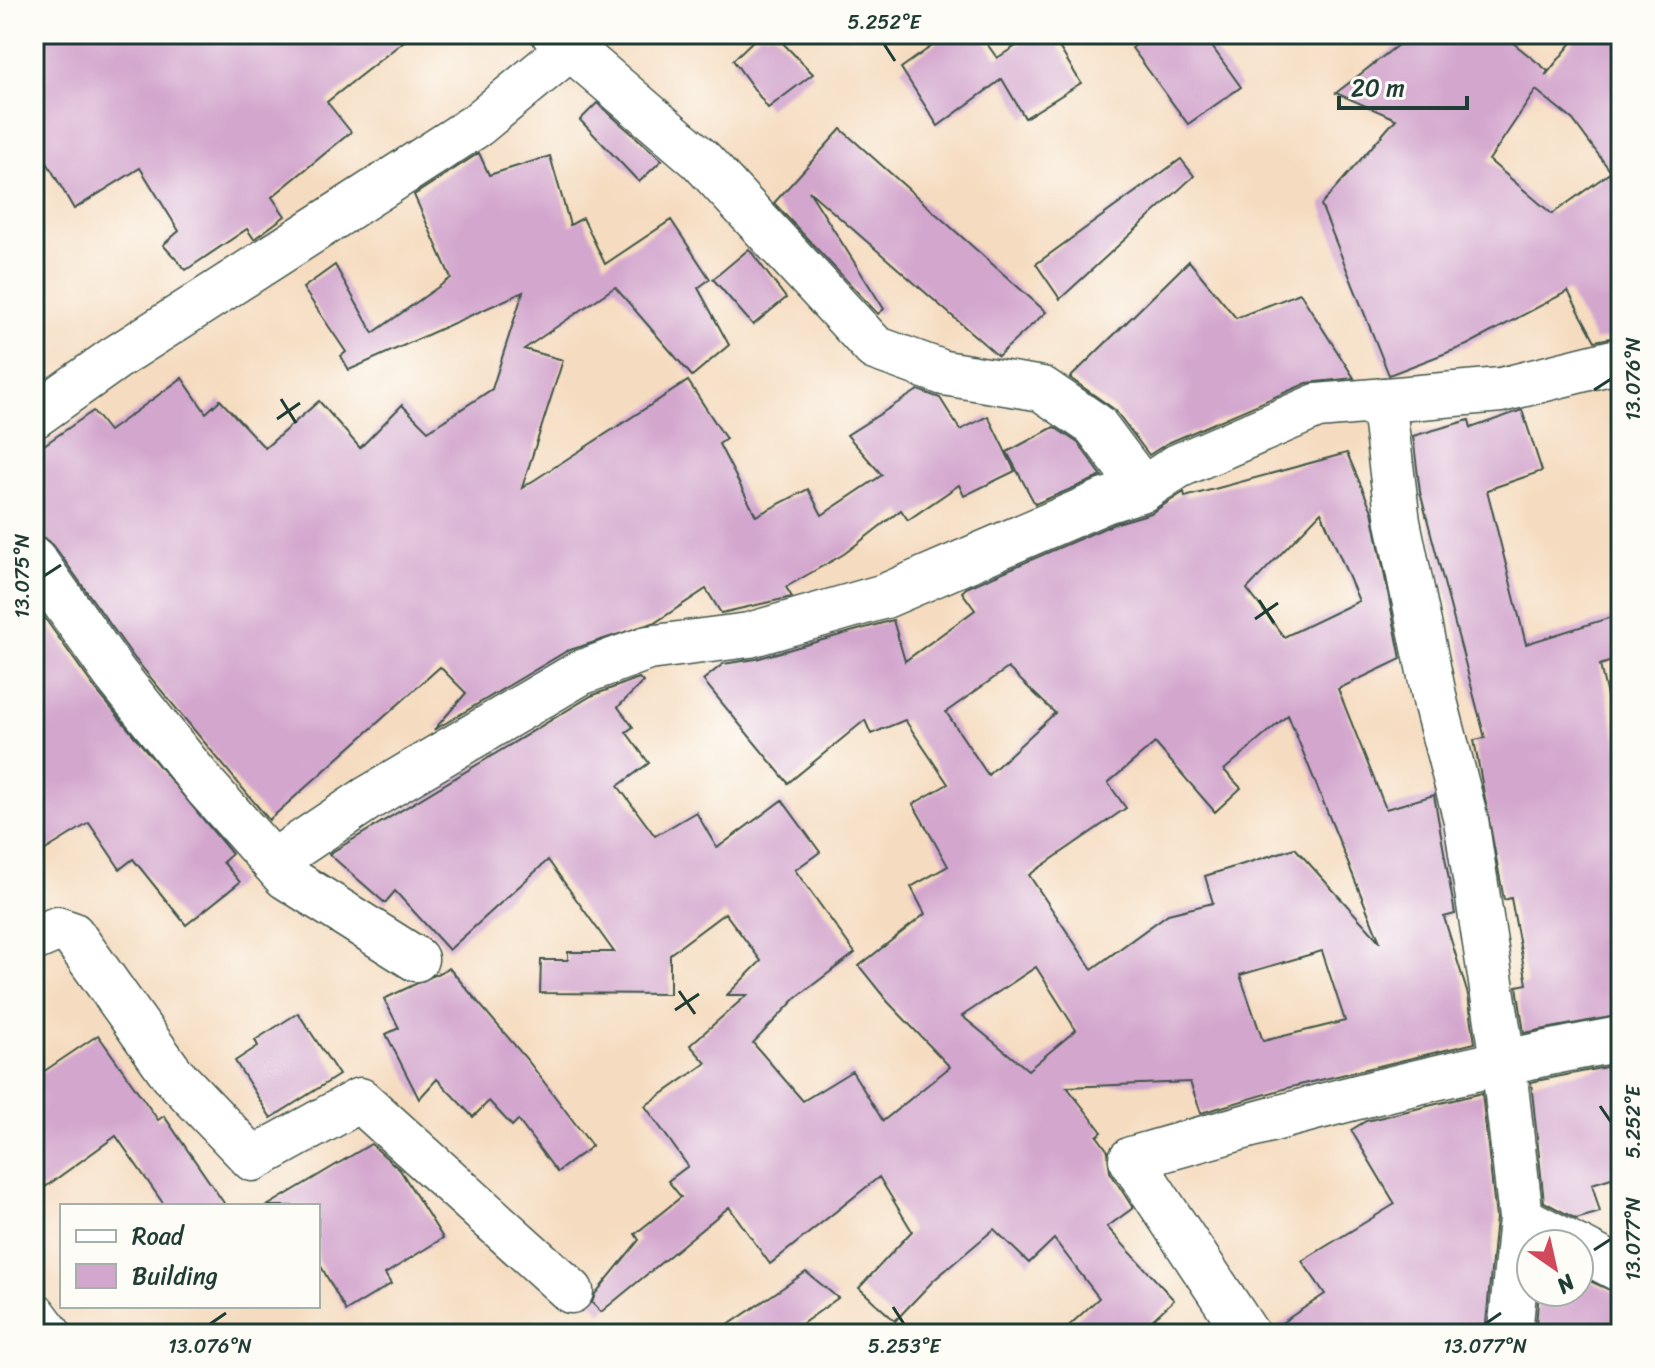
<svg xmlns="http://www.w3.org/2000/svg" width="1655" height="1368" font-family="Sriracha,sans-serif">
<rect width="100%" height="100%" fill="#fdfcf7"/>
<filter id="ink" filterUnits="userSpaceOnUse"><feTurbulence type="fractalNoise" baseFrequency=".0125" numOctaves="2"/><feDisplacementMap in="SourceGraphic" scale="16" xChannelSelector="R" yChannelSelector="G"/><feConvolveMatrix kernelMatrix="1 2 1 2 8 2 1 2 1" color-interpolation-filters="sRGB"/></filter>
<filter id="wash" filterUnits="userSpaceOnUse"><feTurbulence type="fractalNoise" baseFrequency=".006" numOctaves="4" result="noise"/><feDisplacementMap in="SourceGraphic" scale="32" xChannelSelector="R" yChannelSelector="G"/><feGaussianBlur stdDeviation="1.8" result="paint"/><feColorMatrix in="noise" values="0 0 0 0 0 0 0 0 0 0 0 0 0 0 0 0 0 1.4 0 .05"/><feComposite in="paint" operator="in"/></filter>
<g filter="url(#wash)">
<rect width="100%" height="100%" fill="#f5dbbf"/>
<g id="blocks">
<g fill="#d3a6ce" fill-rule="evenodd">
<path d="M34 34H413L327 102 351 132 272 197 285 216 254 239 247 229 186 270 163 245 179 231 140 168 74 209 34 140Z"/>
<path d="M760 34H774L813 74 768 108 733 60Z"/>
<path d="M949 34H980L997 58 1035 34H1051L1081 83 1025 118 1002 79 938 126 901 68Z"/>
<path d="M1151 34H1203L1241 87 1188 124 1132 48Z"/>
<path d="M1412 34H1502L1548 71 1545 76 1579 34H1621V336L1595 341 1568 291 1467 345 1389 375 1321 205 1396 119 1336 93ZM1536 90 1573 120 1611 172 1552 214 1489 160Z"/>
<path d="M597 103 662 160 639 182 580 120Z"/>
<path d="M841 129 1046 312 998 356 809 191 884 309 878 314 774 203Z"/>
<path d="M479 153 489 175 550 156 570 225 583 218 605 264 671 220 710 279 698 288 729 345 692 376 615 287 524 349 563 360 522 488 688 381 726 439 719 444 756 516 808 489 822 515 882 475 847 435 918 390 940 398 960 430 988 416 1015 471 964 496 959 485 908 520 901 510 844 554 786 587 792 597 721 613 706 589 656 622 567 651 434 730 466 693 440 667 269 820 135 659 54 546 45 538 34 535V452L93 411 109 431 182 378 206 413 220 400 265 448 319 401 360 448 402 405 428 431 492 389 523 292 349 370 341 356 346 352 303 288 335 265 373 333 451 278 414 195Z"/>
<path d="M1181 159 1194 176 1060 299 1036 264Z"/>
<path d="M749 249 786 298 753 325 713 279Z"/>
<path d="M1189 261 1236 318 1300 293 1354 378 1307 383 1168 443 1149 455 1115 410 1070 378Z"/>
<path d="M1522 410 1542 471 1487 490 1526 644 1621 614V658L1600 665 1621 758V1015L1524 1033 1517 986 1527 984 1511 898 1504 900 1474 740 1485 738 1420 492 1413 436 1469 420 1471 428Z"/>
<path d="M1054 427 1078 443 1102 476 1035 504 1007 452Z"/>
<path d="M1347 453 1372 511 1401 659 1338 689 1386 809 1434 795 1455 914 1444 917 1468 995 1475 1043 1287 1088 1201 1113 1190 1082 1067 1087 1102 1132 1097 1136 1108 1151 1110 1172 1133 1208 1107 1227 1174 1300 1137 1334H1060L1099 1298 1054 1239 1029 1263 994 1229 934 1280 895 1321 859 1288 912 1231 879 1177 770 1264 729 1207 601 1312 592 1303 595 1294 639 1240 635 1234 681 1197 668 1181 688 1166 645 1106 706 1063 690 1045 747 995H727L761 961 725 913 670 954V994L540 993 541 960H568V952H614L548 860 449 950 395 891 385 903 329 854 591 696 639 678 643 682 618 707 633 727 626 732 649 763 618 786 655 836 696 812 717 848 782 800 820 852 795 870 855 953 797 997 753 1043 803 1101 852 1071 883 1121 950 1067 888 1002 859 966 925 914 911 887 948 866 913 804 948 784 905 720 871 734 865 720 788 783 703 680 723 664 756 659 893 620 905 661 975 610 962 592 966 588 1114 524 1151 513 1184 492 1185 497ZM1321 512 1359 601 1284 637 1247 589ZM1008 668 1055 713 988 775 946 712ZM1288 715 1380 942 1295 848 1205 876 1213 903 1168 914 1092 969 1029 875 1126 808 1108 783 1155 743 1215 812 1241 788 1224 770ZM1322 951 1345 1021 1263 1041 1240 975ZM1036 967 1076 1030 1028 1070 962 1016Z"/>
<path d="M34 603 96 690 232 854 223 862 240 882 186 925 133 859 120 869 89 823 34 857Z"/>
<path d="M449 968 529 1062 592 1146 557 1172 518 1120 512 1126 489 1101 473 1117 437 1079 419 1099 386 1034 399 1028 384 999Z"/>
<path d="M298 1013 339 1075 271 1118 235 1061 258 1046 255 1040Z"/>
<path d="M98 1035 158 1120 164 1116 226 1206H165L116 1136 34 1195V1078Z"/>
<path d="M1621 1064V1175L1592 1184 1600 1212 1576 1219 1544 1202 1531 1082Z"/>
<path d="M1482 1093 1496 1218 1485 1334H1272L1271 1330 1325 1294 1302 1261 1395 1204 1351 1130 1366 1121Z"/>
<path d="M371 1144 400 1170 443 1238 385 1274 391 1284 346 1311 318 1261V1206H267Z"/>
<path d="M806 1272 838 1298 788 1334H715Z"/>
<path d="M1579 1276 1621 1295V1334H1535L1539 1292H1579Z"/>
</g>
</g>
</g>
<g filter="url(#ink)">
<use href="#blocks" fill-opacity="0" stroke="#3f5549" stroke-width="2"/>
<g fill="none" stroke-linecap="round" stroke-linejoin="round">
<g stroke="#3f5549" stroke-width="47">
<g id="minor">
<path d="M554 34 701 160 875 348 944 373 1042 389 1095 425 1143 489"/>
<path d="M1383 400 1398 522 1436 705 1466 820 1503 1060 1521 1218 1510 1334"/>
<path d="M34 416 114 359 477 125 569 49 575 34"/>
<path d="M34 560 115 674 206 787 273 862 367 799 580 673 648 648 749 635 885 596 1105 501 1143 489 1178 466 1317 406 1501 390 1621 360"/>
<path d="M273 862 286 877 416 959"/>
<path d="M34 939 57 929 72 934 172 1074 253 1159 360 1100 571 1291"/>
<path d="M1521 1218 1571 1244"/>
<path d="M1579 1248 1621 1270"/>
<path d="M34 1314 49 1334"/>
<path d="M1247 1334 1131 1159C1293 1112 1455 1069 1621 1039"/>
</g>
</g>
<use href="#minor" stroke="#fff" stroke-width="44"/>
</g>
</g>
<path fill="none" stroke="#1f3d34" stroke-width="3" d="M884 44 895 61M1594 390 1611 379M281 399 296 423M277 419 300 403M44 576 61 565M1259 600 1274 623M1255 619 1278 603M679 991 695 1014M675 1010 699 994M1600 1106 1611 1122M1594 1250 1611 1239M893 1307 904 1324M210 1324 226 1313M1485 1324 1501 1313"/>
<rect width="1655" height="1368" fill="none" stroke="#fdfcf7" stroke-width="88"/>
<rect x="60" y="1204" width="260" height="104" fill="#fdfcf7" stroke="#a4b0a9" stroke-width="2"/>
<rect x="76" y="1230" width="40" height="12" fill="#ffffff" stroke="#a4b0a9" stroke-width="2"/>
<text x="132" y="1244" font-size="24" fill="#1f3d34">Road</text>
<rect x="76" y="1264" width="40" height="24" fill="#d3a6ce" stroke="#a4b0a9" stroke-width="2"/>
<text x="132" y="1284" font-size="24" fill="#1f3d34">Building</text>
<g transform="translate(1555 1268) rotate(146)"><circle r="38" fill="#fdfcf7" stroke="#a4b0a9" stroke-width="2"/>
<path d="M0-6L14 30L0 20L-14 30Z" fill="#d1495b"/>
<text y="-12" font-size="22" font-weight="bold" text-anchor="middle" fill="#1f3d34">N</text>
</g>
<path d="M1339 96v12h128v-12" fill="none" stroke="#1f3d34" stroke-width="4"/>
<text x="1351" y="96" font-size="24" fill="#1f3d34" stroke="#fdfcf7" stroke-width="6" paint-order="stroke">20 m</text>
<rect x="44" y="44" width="1567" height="1280" fill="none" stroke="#1f3d34" stroke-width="3"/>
<g font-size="20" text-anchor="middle" fill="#1f3d34">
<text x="884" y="29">5.252°E</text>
<text transform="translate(1633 379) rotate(-90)" y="7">13.076°N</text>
<text transform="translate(22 576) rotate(-90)" y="7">13.075°N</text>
<text transform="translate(1633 1122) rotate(-90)" y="7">5.252°E</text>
<text transform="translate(1633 1239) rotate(-90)" y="7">13.077°N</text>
<text x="210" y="1353">13.076°N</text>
<text x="904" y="1353">5.253°E</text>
<text x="1485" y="1353">13.077°N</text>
</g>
</svg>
